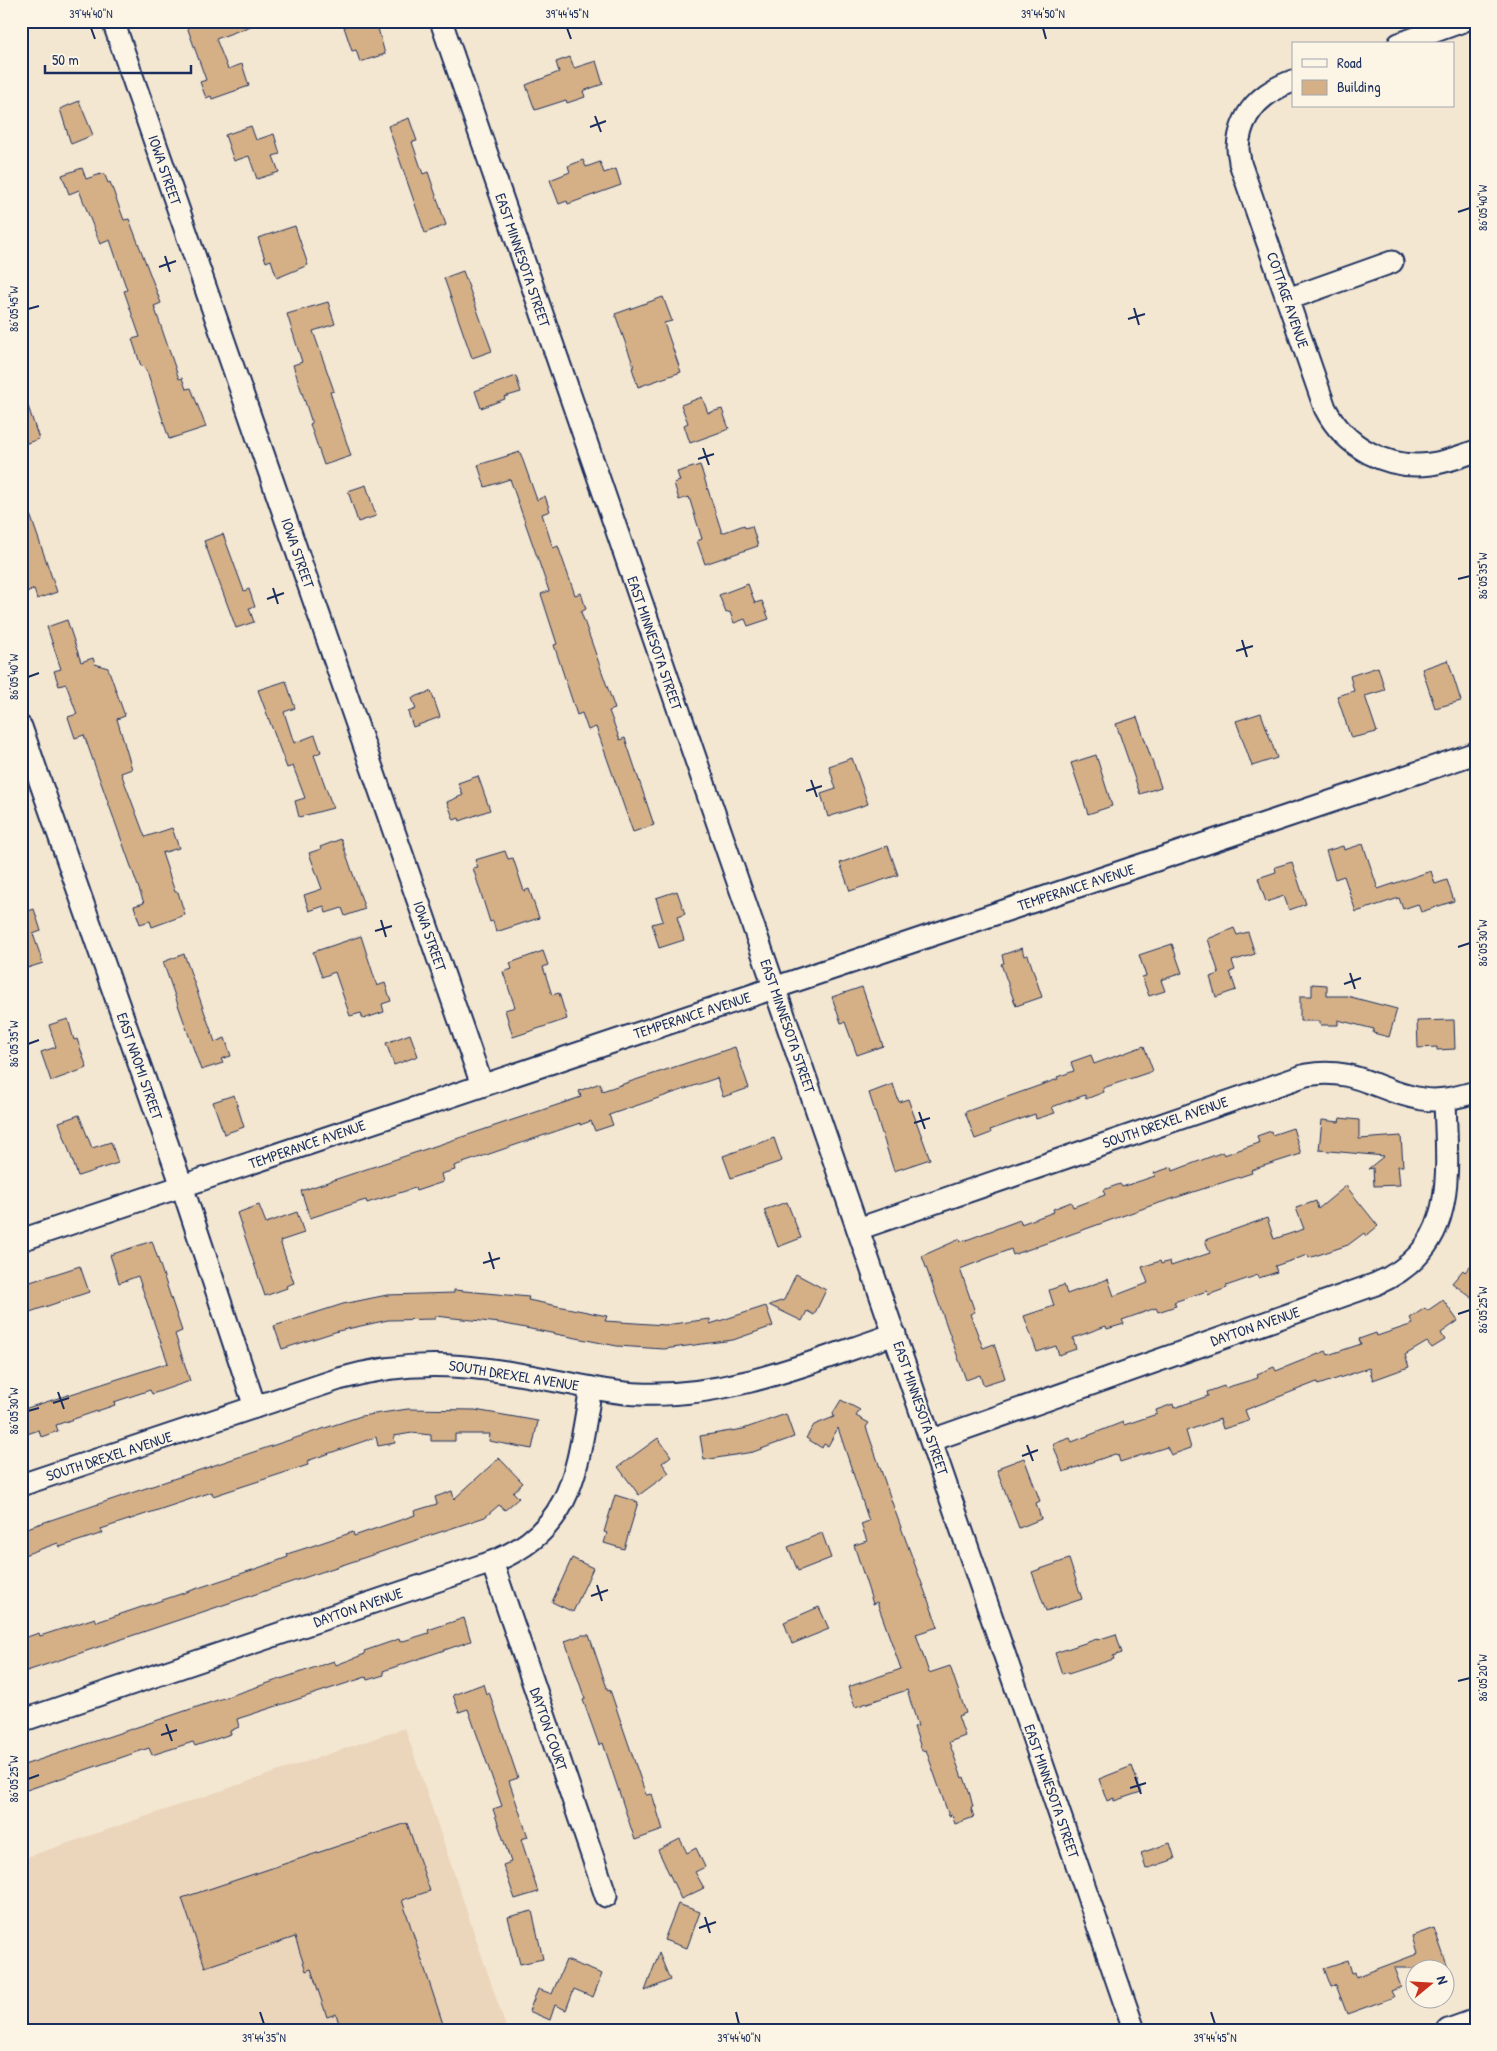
<svg xmlns="http://www.w3.org/2000/svg" width="1497" height="2051" font-family="'Patrick Hand',sans-serif">
<rect width="100%" height="100%" fill="#f4e7d2"/>
<filter id="ink" filterUnits="userSpaceOnUse"><feTurbulence type="fractalNoise" baseFrequency=".02" numOctaves="2"/><feDisplacementMap in="SourceGraphic" scale="10" xChannelSelector="R" yChannelSelector="G"/><feConvolveMatrix kernelMatrix="1 2 1 2 8 2 1 2 1" color-interpolation-filters="sRGB"/></filter>
<g filter="url(#ink)">
<path fill="#ebd6bc" d="M405 1728 507 2030H21V1859Z"/>
<g fill="#d5b087" stroke="#1b2f5e">
<path d="M185 21H259V23L216 39 228 69 242 64 249 86 212 99 211 96 206 98 200 82 206 80Z"/>
<path d="M360 21H376L385 54 360 62 356 50 352 51 344 27Z"/>
<path d="M570 57 574 68 596 61 603 84 583 91 585 97 567 103 566 100 535 110 526 85 559 72 556 62Z"/>
<path d="M79 101 93 135 71 144 60 109Z"/>
<path d="M409 118 417 141 412 142 423 174 428 172 446 225 425 233 388 126Z"/>
<path d="M251 126 256 140 274 134 280 154 273 156 279 172 257 179 249 156 234 161 225 135Z"/>
<path d="M583 160 586 167 600 162 604 173 616 169 621 185 568 204 567 201 559 204 550 180 570 172 568 166Z"/>
<path d="M82 168 86 179 104 173 108 183 110 182 124 220 129 219 161 303 154 306 179 379 182 378 186 389 191 388 206 427 169 439 148 374 143 366H141L132 339 140 337 124 291 127 290 110 240 100 244 79 190 69 194 62 175Z"/>
<path d="M295 226 308 265 277 278 271 260 266 262 258 238Z"/>
<path d="M463 271 492 351 472 358 444 278Z"/>
<path d="M663 297 672 321 664 323 681 372 638 387 632 368 634 367 615 314Z"/>
<path d="M328 302 335 324 313 331 334 391 330 392 351 456 324 465 310 424 312 423 293 365 302 362 287 314Z"/>
<path d="M516 376 521 392 504 397 505 399 481 408 475 391Z"/>
<path d="M24 394 39 439 21 445V395Z"/>
<path d="M702 397 708 413 722 409 729 429 690 443 684 425 688 423 681 405Z"/>
<path d="M520 452 537 500 545 496 550 511 542 514 553 548 558 546 575 595 581 593 586 609 581 612 615 709 609 711 620 740 625 738 654 825 633 832 596 727 588 730 582 713 577 715 554 645 557 644 541 594 549 591 510 479 485 487 478 465Z"/>
<path d="M700 465 722 533 744 525 745 528 752 526 758 546 705 564 697 541 702 539 689 497 679 500 674 483 680 481 677 472Z"/>
<path d="M366 485 376 516 358 522 348 491Z"/>
<path d="M21 494H23L57 592 37 599 34 589 27 592 21 575Z"/>
<path d="M223 534 244 591 249 589 255 607 249 608 254 622 236 628 204 541Z"/>
<path d="M748 584 755 603 762 601 769 619 748 626 745 619 734 623 730 612 726 613 719 595Z"/>
<path d="M67 620 81 662 93 658 95 664 108 668 125 716 117 719 132 769 121 773 145 837 172 828 179 848 162 853 175 892H178L185 915 152 927 150 921 140 924 134 906 144 903 84 735 75 738 68 717 77 714 66 684 59 686 54 671 61 669 47 627Z"/>
<path d="M1448 660 1461 701 1435 708 1422 669Z"/>
<path d="M1378 667 1385 690 1365 696 1377 732 1351 738 1337 696 1354 691 1350 676Z"/>
<path d="M286 681 295 708 284 712 294 743 315 735 321 752 314 755 333 808 299 817 295 801 305 798 293 766 287 768 258 690Z"/>
<path d="M431 691 440 717 413 727 408 712 416 709 412 698Z"/>
<path d="M1261 713 1277 758 1252 766 1236 721Z"/>
<path d="M1137 717 1161 787 1140 794 1116 724Z"/>
<path d="M1096 755 1112 806 1088 814 1071 763Z"/>
<path d="M852 758 868 804 828 817 821 794 836 789 829 766Z"/>
<path d="M478 776 490 810 460 821 459 818 454 820 447 802 463 795 458 783Z"/>
<path d="M341 839 365 909 345 916 342 908 326 913 324 906 309 911 304 895 322 889 309 853 321 849 320 847Z"/>
<path d="M1363 844 1378 889 1431 871 1435 884 1447 880 1454 901 1421 912 1418 904 1403 909 1399 898 1356 912 1344 876 1335 879 1326 851 1343 846 1344 850Z"/>
<path d="M888 846 898 875 850 891 840 863Z"/>
<path d="M505 851 508 859 513 858 524 891 529 889 539 918 496 932 493 921 490 922 473 868 478 867 475 860Z"/>
<path d="M1292 862 1306 904 1289 910 1284 896 1266 902 1258 878 1276 872 1275 867Z"/>
<path d="M677 891 685 914 677 917 684 940 659 948 652 924 663 921 656 898Z"/>
<path d="M24 907 26 912 34 909 41 931 33 934 43 963 21 970V908Z"/>
<path d="M1234 928 1237 935 1248 932 1255 954 1232 961 1235 970 1230 972 1236 990 1216 997 1210 977 1219 974 1208 939Z"/>
<path d="M361 936 377 986 385 983 391 1001 382 1004 384 1012 363 1019 361 1013 350 1016 335 972 322 977 313 952Z"/>
<path d="M1172 944 1182 973 1161 980 1165 991 1149 996 1142 977 1146 976 1139 955Z"/>
<path d="M1022 948 1024 956 1028 955 1042 997 1016 1006 1001 964 1004 963 1002 955Z"/>
<path d="M543 951 548 965 543 967 552 995 559 993 567 1019 513 1037 505 1010 515 1007 503 972 512 969 510 963Z"/>
<path d="M184 954 215 1042 225 1038 231 1056 221 1059 223 1063 201 1070 163 962Z"/>
<path d="M1312 984 1327 985V996H1347L1397 1009 1389 1037 1373 1033 1374 1029 1338 1020V1025H1320V1021H1300V996H1312Z"/>
<path d="M862 987 883 1046 857 1055 845 1022 841 1023 832 997Z"/>
<path d="M68 1019 74 1040 77 1039 87 1068 51 1081 41 1052 56 1047 49 1025Z"/>
<path d="M1451 1020H1454L1455 1049 1437 1050V1047L1418 1048 1417 1021Z"/>
<path d="M410 1034 418 1056 394 1065 386 1043Z"/>
<path d="M1144 1046 1153 1071 1103 1088 1104 1092 1086 1099 1085 1095 1052 1107 1055 1113 1036 1119 1035 1114 990 1130 991 1133 975 1139 965 1112 1058 1079 1057 1077 1074 1071 1071 1062 1091 1055 1094 1064Z"/>
<path d="M735 1047 749 1088 723 1097 717 1078 609 1115 613 1125 595 1131 591 1121 580 1125V1123L454 1166 455 1170 441 1174 443 1182 416 1191 415 1188 367 1203 366 1200 359 1202 310 1218 301 1191 581 1097 579 1091 600 1083 602 1091Z"/>
<path d="M893 1084 899 1102 908 1099 930 1159 894 1171 869 1093Z"/>
<path d="M234 1095 244 1127 224 1134 213 1102Z"/>
<path d="M79 1115 92 1148 111 1142 118 1163 78 1176 59 1122Z"/>
<path d="M1340 1118 1359 1120V1139L1401 1136 1403 1166H1398L1400 1185 1374 1186 1373 1168 1368 1169 1384 1156 1319 1150 1322 1120 1339 1122Z"/>
<path d="M1293 1128 1301 1154 1251 1170 1252 1173 1150 1206 1013 1255 1011 1249 960 1269 975 1312 970 1314 983 1348 994 1344 1005 1378 983 1385 980 1375 966 1380 922 1256 960 1239 961 1242 1020 1220 1021 1224 1054 1212 1053 1209 1071 1202 1073 1207 1105 1195 1103 1190 1120 1184 1122 1187 1155 1176 1154 1173 1172 1167 1173 1171 1223 1152 1224 1155 1259 1143 1257 1136 1271 1131 1272 1135Z"/>
<path d="M774 1138 782 1161 731 1178 723 1156Z"/>
<path d="M1346 1186 1378 1226 1366 1236 1364 1233 1348 1245 1309 1258 1308 1255 1275 1266 1277 1272 1259 1278 1258 1275 1226 1286 1227 1288 1208 1295 1207 1291 1174 1302 1176 1306 1158 1312 1156 1308 1122 1320 1124 1324 1107 1329 1106 1326 1073 1338 1076 1349 1059 1355 1056 1346 1037 1352 1024 1316 1054 1306 1049 1290 1064 1285 1067 1294 1108 1279 1114 1296 1148 1283 1142 1267 1160 1261 1161 1264 1170 1261 1171 1266 1210 1253 1205 1240 1267 1218 1274 1239 1304 1229 1296 1208 1316 1201 1318 1209Z"/>
<path d="M787 1202 801 1238 778 1247 764 1210Z"/>
<path d="M259 1205 266 1223 297 1212 304 1233 280 1241 294 1283 286 1286 287 1288 265 1296 237 1213Z"/>
<path d="M152 1241 182 1331 175 1334 190 1381 152 1394 150 1390 114 1402 115 1405 56 1425 58 1431 41 1437 39 1430 21 1436V1410L168 1363 138 1276 119 1283 110 1255Z"/>
<path d="M1476 1259V1301L1452 1283 1463 1270 1465 1272Z"/>
<path d="M80 1266 89 1292 21 1315V1285Z"/>
<path d="M796 1274 826 1290 814 1315 807 1311 802 1321 769 1305 784 1300Z"/>
<path d="M454 1290 529 1297 528 1300 607 1316 605 1321 665 1325 710 1319V1324L766 1306 773 1326 733 1340 664 1349 617 1346 500 1323 435 1316V1319L388 1320 338 1331 282 1349 274 1326 343 1304 387 1295 454 1293Z"/>
<path d="M1443 1300 1458 1321 1441 1333 1445 1340 1432 1348 1427 1342 1405 1355 1409 1367 1373 1380 1369 1368 1318 1385 1317 1382 1245 1410 1249 1421 1223 1429 1220 1419 1186 1431 1191 1448 1171 1455 1167 1447 1120 1462 1118 1455 1115 1454 1063 1472 1053 1444 1070 1438 1072 1442 1123 1422 1124 1425 1157 1414 1156 1410 1173 1404 1174 1408 1208 1396 1207 1392 1224 1386 1225 1388 1258 1378 1257 1374 1274 1367 1276 1371 1326 1351 1328 1355 1361 1344 1359 1339 1376 1333 1377 1336 1413 1324 1410 1318 1425 1308 1427 1311Z"/>
<path d="M841 1400 860 1410 856 1416 869 1423 866 1427 895 1511 938 1627 916 1634 929 1673 950 1666 966 1713 958 1716 965 1736 949 1742 962 1778 964 1777 970 1795 973 1807 971 1808 974 1817 955 1824 952 1815 949 1816 926 1750 922 1751 914 1727 918 1726 907 1690 855 1707 848 1687 901 1669 877 1602 873 1604 854 1545 867 1541 861 1524 869 1521 838 1428 828 1446 824 1444 822 1448 806 1438 814 1425 834 1417 833 1413Z"/>
<path d="M408 1409 475 1410 538 1421 532 1449 489 1441 490 1434H455V1441H431V1435L412 1433 394 1436 395 1443 378 1446 376 1437 307 1461 308 1465 213 1496 212 1492 101 1529 103 1533 60 1547 58 1543 21 1556V1530L361 1416Z"/>
<path d="M786 1414 794 1437 753 1452 704 1460 700 1436 743 1429Z"/>
<path d="M658 1438 671 1456 662 1463 669 1473 639 1495 618 1467Z"/>
<path d="M499 1458 523 1483 513 1492 519 1498 505 1510 499 1505 485 1517 21 1673V1639L39 1633 40 1636 95 1618 97 1622 261 1567 288 1557 287 1554 309 1547 353 1532 354 1536 415 1515 414 1511 437 1504 435 1497 452 1491 454 1499Z"/>
<path d="M1024 1458 1040 1501 1036 1503 1041 1519 1019 1528 997 1470 1001 1469 1000 1467Z"/>
<path d="M615 1495 638 1502 624 1549 604 1543 607 1533 604 1532Z"/>
<path d="M822 1533 831 1558 798 1571 788 1547Z"/>
<path d="M572 1558 593 1568 573 1612 552 1602Z"/>
<path d="M1069 1559 1082 1599 1046 1611 1032 1572Z"/>
<path d="M819 1607 829 1629 792 1644 784 1622Z"/>
<path d="M464 1618 471 1641 383 1671 384 1675 367 1680 366 1677 237 1719 239 1727 230 1731 231 1734 195 1746 193 1742 152 1755 149 1748 21 1792V1766L334 1661 336 1665 365 1654 364 1651 399 1639 400 1642 429 1633 428 1630Z"/>
<path d="M1116 1634 1122 1653 1113 1656 1114 1659 1068 1674V1672L1062 1674 1055 1653 1097 1639V1640Z"/>
<path d="M582 1635H589L608 1691 610 1690 646 1795 652 1794 663 1830 635 1840 603 1743 599 1745 583 1700 585 1699 565 1641Z"/>
<path d="M483 1684 486 1694 489 1692 518 1778 509 1781 528 1837 521 1839 538 1892 515 1899 503 1865 511 1862 493 1809 502 1806 468 1709 459 1712 453 1695Z"/>
<path d="M1132 1766 1141 1792 1114 1801V1798L1107 1801 1099 1779Z"/>
<path d="M407 1823 430 1891 402 1900 445 2030H341L336 2014 327 2017 311 1969 306 1971 295 1937 205 1967 182 1898Z"/>
<path d="M680 1839 687 1853 696 1848 705 1867 695 1872 704 1888 681 1899 658 1850Z"/>
<path d="M1170 1843 1175 1859 1146 1869 1141 1853Z"/>
<path d="M678 1904 700 1912 687 1948 664 1940Z"/>
<path d="M532 1911 543 1959 520 1964 508 1917Z"/>
<path d="M1434 1928 1448 1968H1394L1401 1987 1391 1991 1394 1997 1347 2014 1336 1985 1331 1987 1324 1968 1348 1960 1352 1973 1355 1972 1356 1977 1417 1954 1412 1936Z"/>
<path d="M659 1953 670 1980 645 1991Z"/>
<path d="M566 1960 602 1974 593 1997 574 1989 566 2010 555 2005 550 2020 529 2011 538 1989 552 1994Z"/>
</g>
<g fill="none" stroke-linecap="round" stroke-linejoin="round">
<g stroke="#1b2f5e" stroke-width="25">
<g id="minor">
<path d="M113 21 482 1085"/>
<path d="M441 21 1134 2030"/>
<path d="M1399 44 1463 21"/>
<path d="M1293 81C1262 92 1240 113 1238 148 1238 153 1240 158 1240 163L1325 408C1345 447 1387 470 1431 464 1446 462 1461 456 1476 451"/>
<path d="M1288 299 1392 262"/>
<path d="M21 727 182 1186 255 1407"/>
<path d="M858 1229 1306 1075C1356 1066 1377 1092 1422 1099 1441 1102 1458 1097 1476 1092"/>
<path d="M21 1240 1476 753"/>
<path d="M932 1440 1376 1284C1459 1248 1447 1176 1445 1100"/>
<path d="M21 1485 339 1379C418 1356 478 1366 556 1381 584 1386 611 1393 639 1394 729 1398 811 1362 895 1334"/>
<path d="M492 1562 606 1896"/>
<path d="M21 1721 492 1562C576 1530 577 1464 591 1388"/>
<path d="M1448 2030 1476 2020"/>
</g>
</g>
<use href="#minor" stroke="#fcf5e5" stroke-width="21"/>
</g>
</g>
<path fill="none" stroke="#1b2f5e" stroke-width="2" d="M91 28 95 39M567 28 571 39M1043 28 1046 39M595 116 601 132M590 127 606 121M1458 212 1470 208M165 256 170 272M159 267 176 261M1134 308 1139 325M28 309 39 306M1128 319 1145 314M703 448 709 465M698 459 714 454M1458 579 1470 576M273 588 278 604M267 599 284 593M1242 640 1247 657M1236 651 1253 646M28 677 39 673M811 780 817 797M806 791 822 786M381 920 386 937M375 931 392 926M1458 947 1470 943M1350 973 1355 989M1344 984 1361 978M28 1044 39 1040M919 1112 925 1129M914 1123 930 1118M489 1252 494 1269M483 1263 500 1258M1458 1314 1470 1310M58 1392 64 1409M53 1403 69 1398M28 1411 39 1408M1027 1445 1033 1461M1022 1456 1038 1450M597 1585 602 1601M591 1596 608 1590M1458 1681 1470 1678M166 1724 172 1741M161 1735 177 1730M1135 1777 1141 1794M28 1779 39 1775M1130 1788 1146 1783M705 1917 710 1933M699 1928 716 1922M260 2012 264 2024M736 2012 739 2024M1211 2012 1215 2024"/>
<g text-anchor="middle" dominant-baseline="central" stroke-width="4" stroke-linejoin="round" paint-order="stroke">
<g font-size="15" fill="#1b2f5e" stroke="#fcf5e5">
<text transform="translate(165 170) rotate(71)">IOWA STREET</text>
<text transform="translate(523 260) rotate(71)">EAST MINNESOTA STREET</text>
<text transform="translate(1288 300) rotate(71)">COTTAGE AVENUE</text>
<text transform="translate(298 553) rotate(71)">IOWA STREET</text>
<text transform="translate(655 643) rotate(71)">EAST MINNESOTA STREET</text>
<text transform="translate(1076 887) rotate(-18)">TEMPERANCE AVENUE</text>
<text transform="translate(430 936) rotate(71)">IOWA STREET</text>
<text transform="translate(692 1015) rotate(-18)">TEMPERANCE AVENUE</text>
<text transform="translate(788 1026) rotate(71)">EAST MINNESOTA STREET</text>
<text transform="translate(140 1066) rotate(71)">EAST NAOMI STREET</text>
<text transform="translate(1165 1122) rotate(-19)">SOUTH DREXEL AVENUE</text>
<text transform="translate(307 1144) rotate(-19)">TEMPERANCE AVENUE</text>
<text transform="translate(1255 1326) rotate(-19)">DAYTON AVENUE</text>
<text transform="translate(514 1375) rotate(9)">SOUTH DREXEL AVENUE</text>
<text transform="translate(921 1408) rotate(71)">EAST MINNESOTA STREET</text>
<text transform="translate(109 1456) rotate(-18)">SOUTH DREXEL AVENUE</text>
<text transform="translate(358 1607) rotate(-19)">DAYTON AVENUE</text>
<text transform="translate(549 1729) rotate(71)">DAYTON COURT</text>
<text transform="translate(1052 1791) rotate(71)">EAST MINNESOTA STREET</text>
</g>
</g>
<rect width="1497" height="2051" fill="none" stroke="#fcf5e5" stroke-width="55"/>
<rect x="1292" y="42" width="162" height="65" fill="#fcf5e5" stroke="#a2a6af"/>
<rect x="1302" y="59" width="25" height="8" fill="#fcf5e5" stroke="#a2a6af"/>
<text x="1337" y="68" font-size="15" fill="#1b2f5e">Road</text>
<rect x="1302" y="80" width="25" height="15" fill="#d5b087" stroke="#a2a6af"/>
<text x="1337" y="92" font-size="15" fill="#1b2f5e">Building</text>
<g transform="translate(1430 1984) rotate(72)"><circle r="24" fill="#fcf5e5" stroke="#a2a6af"/>
<path d="M0-4L9 19L0 12L-9 19Z" fill="#c8321e"/>
<text y="-8" font-size="14" font-weight="bold" text-anchor="middle" fill="#1b2f5e">N</text>
</g>
<path d="M45 65v8h146v-8" fill="none" stroke="#1b2f5e" stroke-width="2.5"/>
<text x="52" y="65" font-size="15" fill="#1b2f5e" stroke="#fcf5e5" stroke-width="4" paint-order="stroke">50 m</text>
<rect x="28" y="28" width="1442" height="1996" fill="none" stroke="#1b2f5e" stroke-width="2"/>
<g font-size="12" text-anchor="middle" fill="#1b2f5e">
<text x="91" y="18">39°44'40"N</text>
<text x="567" y="18">39°44'45"N</text>
<text x="1043" y="18">39°44'50"N</text>
<text transform="translate(1483 208) rotate(-90)" y="4">86°05'40"W</text>
<text transform="translate(14 309) rotate(-90)" y="4">86°05'45"W</text>
<text transform="translate(1483 576) rotate(-90)" y="4">86°05'35"W</text>
<text transform="translate(14 677) rotate(-90)" y="4">86°05'40"W</text>
<text transform="translate(1483 943) rotate(-90)" y="4">86°05'30"W</text>
<text transform="translate(14 1044) rotate(-90)" y="4">86°05'35"W</text>
<text transform="translate(1483 1310) rotate(-90)" y="4">86°05'25"W</text>
<text transform="translate(14 1411) rotate(-90)" y="4">86°05'30"W</text>
<text transform="translate(1483 1678) rotate(-90)" y="4">86°05'20"W</text>
<text transform="translate(14 1779) rotate(-90)" y="4">86°05'25"W</text>
<text x="264" y="2042">39°44'35"N</text>
<text x="739" y="2042">39°44'40"N</text>
<text x="1215" y="2042">39°44'45"N</text>
</g>
</svg>
